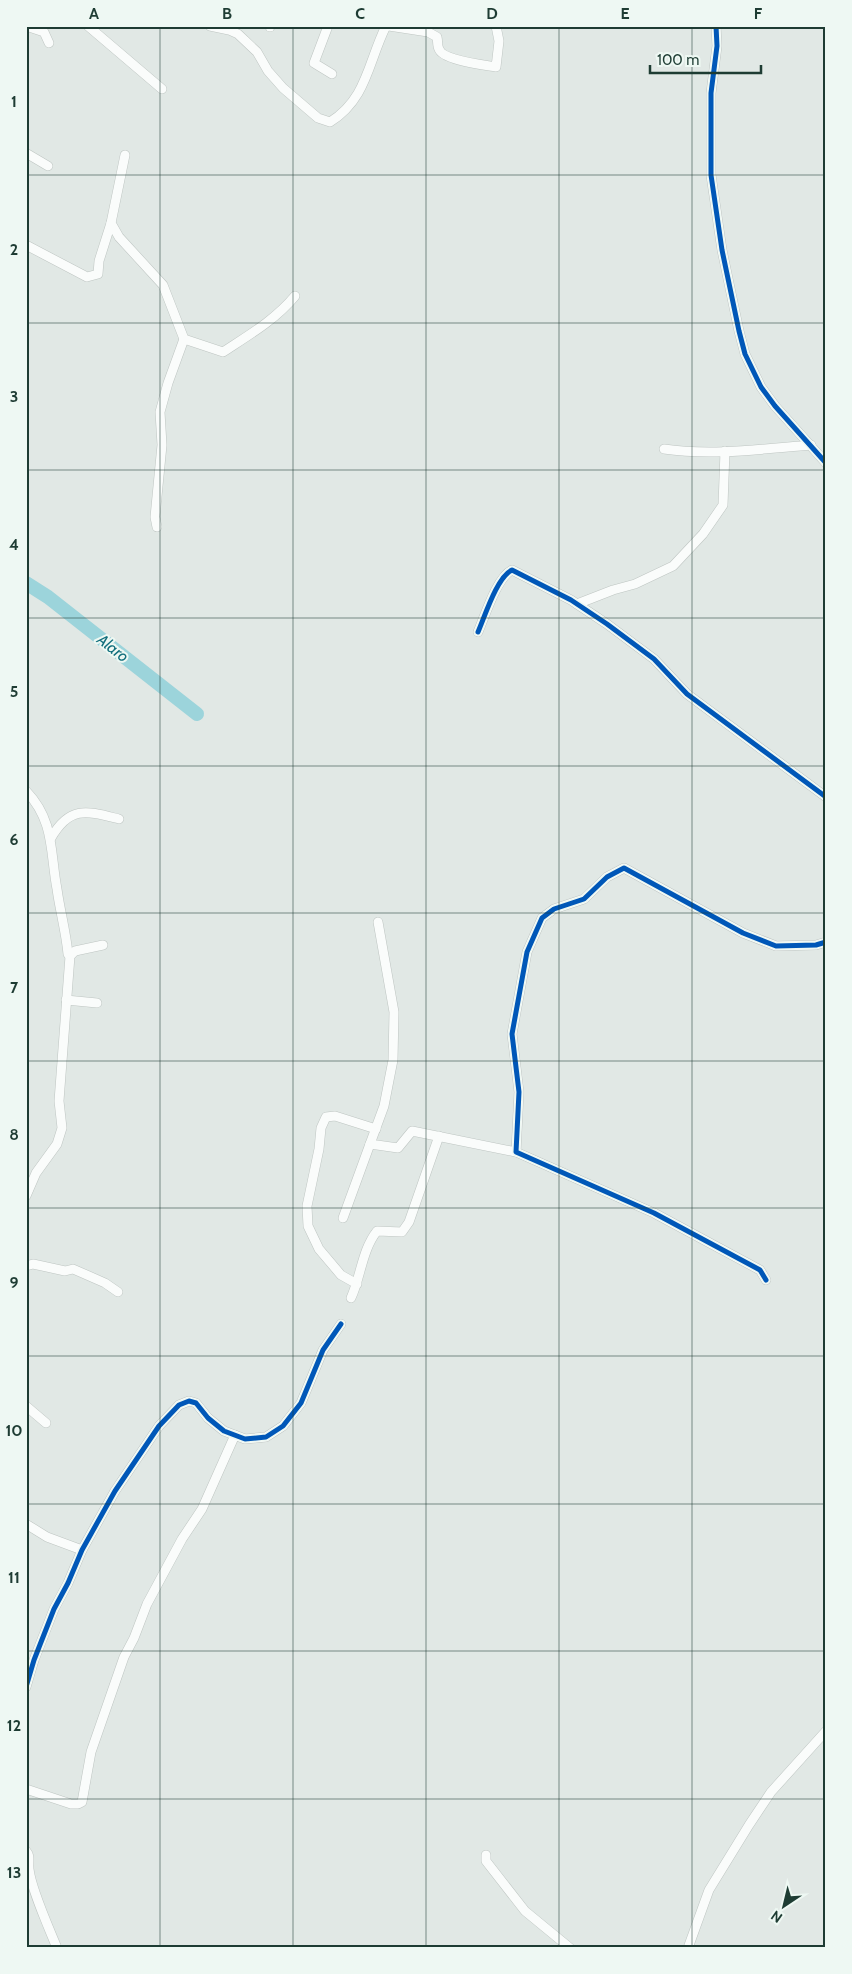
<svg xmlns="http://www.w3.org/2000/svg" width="852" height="1974" font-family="Cabin,sans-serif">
<rect width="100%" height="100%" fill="#e1e8e5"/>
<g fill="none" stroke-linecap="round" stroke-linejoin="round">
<path stroke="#9cd4db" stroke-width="14" d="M26 583 48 597 197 714"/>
<g stroke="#bec5c2" stroke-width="10">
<g id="minor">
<path d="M26 26 44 32 49 43"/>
<path d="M88 26 162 89"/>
<path d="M210 26 229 30 238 34 257 52 268 71 283 88 318 118 330 122C367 99 368 62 386 26"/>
<path d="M328 26 314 63 332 74"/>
<path d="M389 26 428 32 437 37C438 41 437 46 439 49 442 60 485 65 496 67L499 41 496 26"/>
<path d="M716 26 717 46 711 93V175L722 250 739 331 745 354 761 387 775 406 826 463"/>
<path d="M270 27V26"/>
<path d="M26 153 48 166"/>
<path d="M125 155 111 223 119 237 163 285 184 339 223 352C249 335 275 320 295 296"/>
<path d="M26 245 87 277 98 274 99 261 111 223"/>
<path d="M664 449C712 456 762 449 811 445"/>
<path d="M157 527 155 517 162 445 160 412 168 383 184 339"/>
<path d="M577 604 613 590 635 584 673 566 703 534 723 505 725 451"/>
<path d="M478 632C485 616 497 577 512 570L571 600 607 624 654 659 687 694 826 797"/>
<path d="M26 791C55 821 50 853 57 889 60 911 66 932 68 954L70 956"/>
<path d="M51 838C70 805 87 811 119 819"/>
<path d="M378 922 394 1012 393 1060 384 1106 370 1144 398 1148 412 1131 516 1152"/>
<path d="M66 1000 97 1003"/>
<path d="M26 1196 36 1173 57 1144 62 1128 59 1101 70 956 75 951 103 945"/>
<path d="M343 1218 370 1144"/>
<path d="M26 1266 33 1264 65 1271 73 1269 105 1283 118 1292"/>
<path d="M766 1280 760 1270 654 1213 516 1152 519 1092 512 1034 527 952 542 918 554 909 584 899 607 877 624 868 743 933 776 946 816 945 826 942"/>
<path d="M357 1284 341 1275 319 1249 308 1226 307 1206 319 1149 321 1128 326 1117 335 1116 376 1129"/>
<path d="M351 1298C361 1276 362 1250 377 1231L402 1232 409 1222 439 1136"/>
<path d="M26 1406 46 1423"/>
<path d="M26 1524 47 1537 82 1550"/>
<path d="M26 1687 34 1660 54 1609 68 1583 82 1550 115 1491 159 1426 179 1405 189 1401 196 1403 208 1418 224 1431 245 1439 266 1437 283 1426 301 1403 323 1350 341 1324"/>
<path d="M26 1789 71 1804H78L82 1802 91 1752 124 1657 134 1638 147 1604 182 1539 202 1509 235 1435"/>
<path d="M26 1851C31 1857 28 1861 29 1869 31 1889 49 1928 57 1948"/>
<path d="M486 1855V1861L525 1911 570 1948"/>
<path d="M688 1948 709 1890 749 1825 771 1792 826 1731"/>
</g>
</g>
<use href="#minor" stroke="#fafcfb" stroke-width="9"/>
<g stroke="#eef8f3" stroke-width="8">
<g id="cycleway">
<path d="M716 26 717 46 711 93V175L722 250 739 331 745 354 761 387 775 406 826 463"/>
<path d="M478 632C485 616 497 577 512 570L571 600 607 624 654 659 687 694 826 797"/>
<path d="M766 1280 760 1270 654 1213 516 1152 519 1092 512 1034 527 952 542 918 554 909 584 899 607 877 624 868 743 933 776 946 816 945 826 942"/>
<path d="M26 1687 34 1660 54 1609 68 1583 82 1550 115 1491 159 1426 179 1405 189 1401 196 1403 208 1418 224 1431 245 1439 266 1437 283 1426 301 1403 323 1350 341 1324"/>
</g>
</g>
<use href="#cycleway" stroke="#0057b8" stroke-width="5"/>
</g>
<path fill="none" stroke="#1e3c33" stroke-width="1" stroke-opacity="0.55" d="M160 26V1948M293 26V1948M426 26V1948M559 26V1948M692 26V1948M26 175H826M26 323H826M26 470H826M26 618H826M26 766H826M26 913H826M26 1061H826M26 1208H826M26 1356H826M26 1504H826M26 1651H826M26 1799H826"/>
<g text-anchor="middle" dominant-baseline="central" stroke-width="4" stroke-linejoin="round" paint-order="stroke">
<g font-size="16" font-style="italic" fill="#126f7d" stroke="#eef8f3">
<text transform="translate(113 648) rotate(38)">Alaro</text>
</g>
</g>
<rect width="852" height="1974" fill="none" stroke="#eef8f3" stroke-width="55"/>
<g transform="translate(784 1906) rotate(215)" stroke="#eef8f3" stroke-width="4" paint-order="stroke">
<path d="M0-4L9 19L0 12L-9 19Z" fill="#1e3c33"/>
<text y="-8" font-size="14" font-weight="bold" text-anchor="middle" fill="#1e3c33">N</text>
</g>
<path d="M650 65v8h111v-8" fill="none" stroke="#1e3c33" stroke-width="2.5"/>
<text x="657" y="65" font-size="15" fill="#1e3c33" stroke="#eef8f3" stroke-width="4" paint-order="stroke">100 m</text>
<rect x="28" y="28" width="796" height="1918" fill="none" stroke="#1e3c33" stroke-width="2"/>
<g font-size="16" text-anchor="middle" font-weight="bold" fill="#1e3c33">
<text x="94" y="19">A</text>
<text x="227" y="19">B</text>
<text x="360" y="19">C</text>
<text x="492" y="19">D</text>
<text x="625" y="19">E</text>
<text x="758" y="19">F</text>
<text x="14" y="107">1</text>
<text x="14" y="255">2</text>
<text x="14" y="402">3</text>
<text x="14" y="550">4</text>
<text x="14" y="697">5</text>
<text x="14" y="845">6</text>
<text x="14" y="993">7</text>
<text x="14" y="1140">8</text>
<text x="14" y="1288">9</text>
<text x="14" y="1436">10</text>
<text x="14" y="1583">11</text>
<text x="14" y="1731">12</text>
<text x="14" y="1878">13</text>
</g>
</svg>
